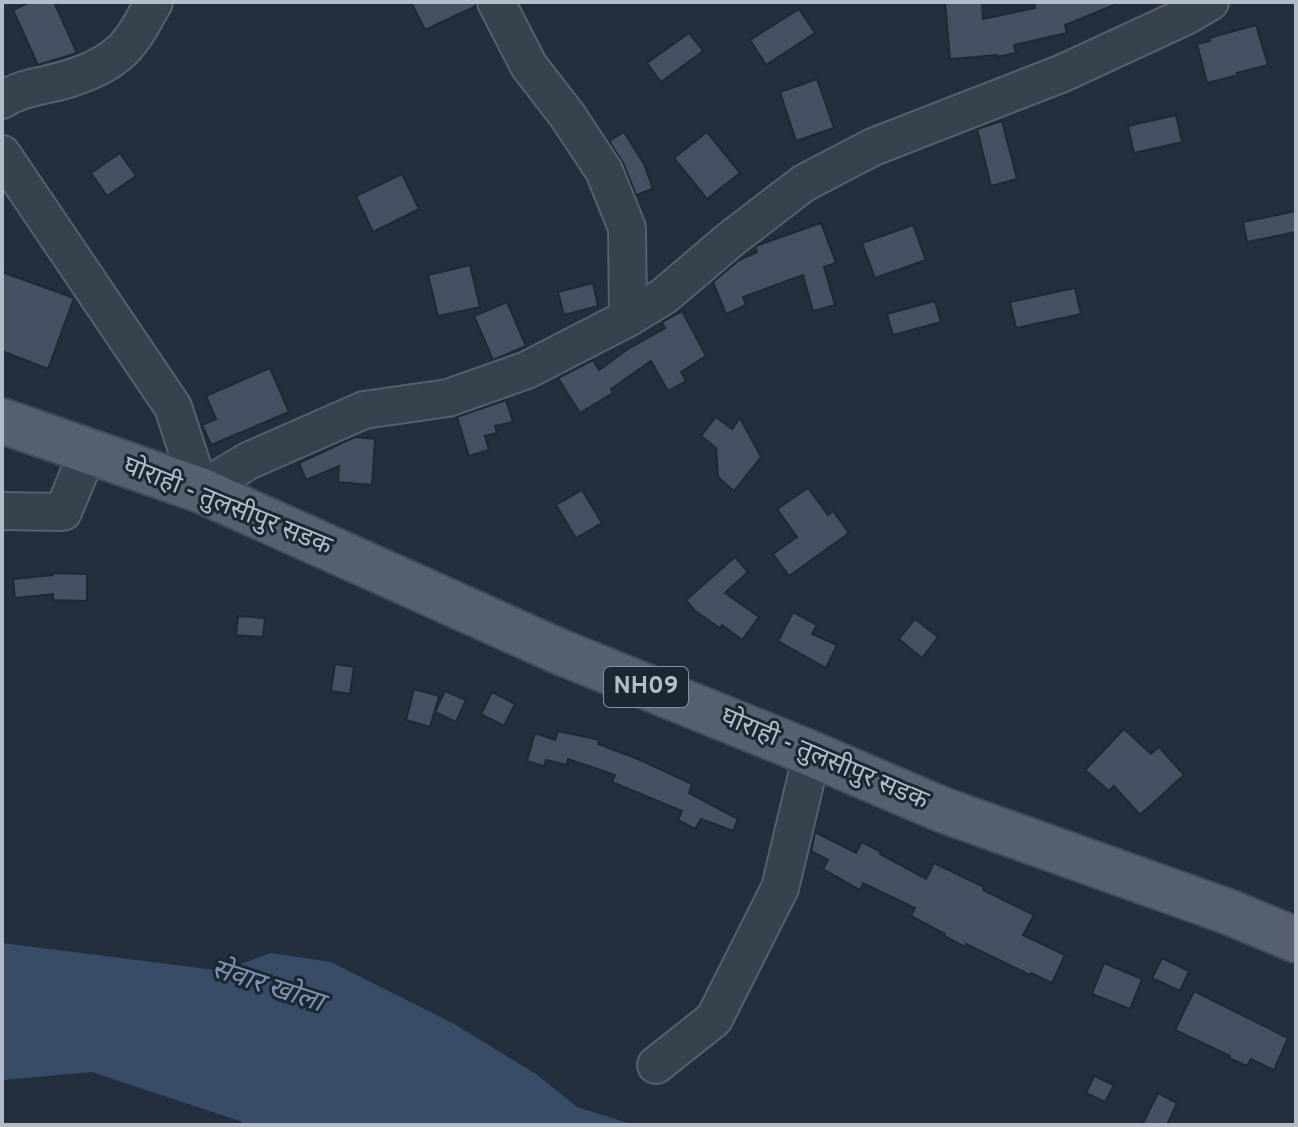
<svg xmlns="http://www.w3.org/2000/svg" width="1298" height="1127" font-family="Overpass,'Noto Sans Devanagari',sans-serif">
<rect width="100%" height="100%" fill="#242f3e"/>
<path fill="#394c67" d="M2 943 223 971 270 953 331 962 454 1024 536 1074 577 1107 634 1125H245L240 1121 92 1072 2 1080Z"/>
<g fill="#455162" stroke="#1f2835" stroke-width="2">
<path d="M30 2H54L77 53 38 65 13 10Z"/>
<path d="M411 2H475L476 6 425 30Z"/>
<path d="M945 2H982L983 19 1035 8 1034 2 1119 3 1065 25 1067 33 1014 45 1016 53 997 57V55L950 59Z"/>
<path d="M799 9 815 33 766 65 750 40Z"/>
<path d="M1256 25 1268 65 1237 73 1238 75 1207 83 1197 44 1210 41 1209 38Z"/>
<path d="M689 33 703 51 661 82 647 63Z"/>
<path d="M817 79 834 128 796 141 780 92Z"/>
<path d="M1176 115 1182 142 1134 153 1128 126Z"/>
<path d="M1002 121 1017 179 991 186 977 129Z"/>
<path d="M624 132 644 164 653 189 636 195 623 163 609 141Z"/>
<path d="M707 132 740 173 707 199 674 158Z"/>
<path d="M120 153 136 176 107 196 91 173Z"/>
<path d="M402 174 419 209 373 232 356 196Z"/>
<path d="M1296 211V232L1247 242 1243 222Z"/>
<path d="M821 223 836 263 824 267 835 305 813 311 803 275 743 297 746 305 726 314 713 282 739 260 757 252 755 247 758 245Z"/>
<path d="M913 225 926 260 875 278 862 243Z"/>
<path d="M470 265 480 307 438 316 428 275Z"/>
<path d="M2 272 74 298 48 369 2 351Z"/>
<path d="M593 283 598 306 564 315 558 292Z"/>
<path d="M1075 288 1081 314 1016 328 1010 302Z"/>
<path d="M935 301 941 322 893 335 887 314Z"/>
<path d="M507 302 526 346 493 360 474 316Z"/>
<path d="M682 311 706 356 681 372 686 381 668 391 651 361 611 389 613 393 580 413 558 378 593 360 599 370 628 349 665 328 662 322Z"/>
<path d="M270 368 289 412 211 445 202 425 216 419 206 396Z"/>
<path d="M506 400 513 422 495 426 497 433 485 436 489 450 469 456 457 417Z"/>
<path d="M716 417 732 429 740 418 761 457 734 491 718 477 716 448 701 436Z"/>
<path d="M355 437 375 439 372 485 338 482 339 466 306 480 299 463Z"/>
<path d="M808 488 828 515 833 511 849 533 789 576 773 554 797 537 777 509Z"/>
<path d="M582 490 602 523 576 538 556 505Z"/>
<path d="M735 557 748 572 725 593 759 617 742 640 722 625 720 628 695 611 686 600Z"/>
<path d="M53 573 87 574V601L53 600V594L15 598 13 579 53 575Z"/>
<path d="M793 612 817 625 812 634 837 645 826 668 778 641Z"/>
<path d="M238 616 265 618 263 637 236 635Z"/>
<path d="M915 619 938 637 922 658 899 639Z"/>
<path d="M335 664 354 667 350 694 331 691Z"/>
<path d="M414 689 439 696 430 727 406 720Z"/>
<path d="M445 691 466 700 456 722 435 712Z"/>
<path d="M492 692 515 704 504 726 481 714Z"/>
<path d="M1124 729 1151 754 1159 747 1184 775 1140 815 1114 786 1109 791 1085 770Z"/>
<path d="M558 731 600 740 598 744 638 759 692 784 689 793 738 819 733 831 701 819 695 829 678 820 682 811 612 782 615 775 568 759 567 765 546 760 544 766 527 761 535 733 555 740Z"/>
<path d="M815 832 856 853 862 842 881 852 880 854 926 879 934 863 984 887 983 890 1034 915 1023 935 1065 955 1052 983 1031 973 1030 975 966 944 965 947 944 936 945 934 911 916 915 908 863 883 860 890 823 869 828 860 811 851Z"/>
<path d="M1162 958 1189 971 1180 991 1152 978Z"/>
<path d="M1104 963 1142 979 1130 1009 1092 994Z"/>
<path d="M1194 991 1288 1038 1274 1070 1251 1059 1247 1066 1229 1058 1230 1056 1175 1030Z"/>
<path d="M1094 1076 1114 1085 1105 1102 1086 1093Z"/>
<path d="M1158 1093 1177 1103 1167 1125H1142Z"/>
</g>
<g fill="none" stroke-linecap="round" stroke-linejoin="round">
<g stroke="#565f6c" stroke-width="40">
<g id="minor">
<path d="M496 2 529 66 567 115 604 171 627 228 628 318"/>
<path d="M2 100C22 87 45 86 68 79 84 74 105 65 118 54 134 41 144 19 154 2"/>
<path d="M2 154 173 407 200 490 248 461 364 410 448 398 527 370 628 318 664 296 731 239 804 183 873 147 1063 73 1186 16 1210 2"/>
<path d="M2 511 63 512 88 452"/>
<path d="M656 1065 714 1019 780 888 812 754"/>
</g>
</g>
<g stroke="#414a57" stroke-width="48">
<path id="major" d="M2 421 200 490 558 651 812 754 943 810 1229 912 1296 940"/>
</g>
<use href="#minor" stroke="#38414e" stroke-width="36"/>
<use href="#major" stroke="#56606e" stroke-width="44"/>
</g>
<g text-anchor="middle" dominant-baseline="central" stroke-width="6" stroke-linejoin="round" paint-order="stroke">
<rect fill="#1d2633" stroke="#878f9c" stroke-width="2" x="604" y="667" width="84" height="40" rx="6"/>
<g font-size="24" font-weight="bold" fill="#b4bcc9">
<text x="646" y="687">NH09</text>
</g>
<g font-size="26" fill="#b4bcc9" stroke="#1d2633">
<text transform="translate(227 507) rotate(22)">घोराही - तुलसीपुर सडक</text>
<text transform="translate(824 760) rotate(23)">घोराही - तुलसीपुर सडक</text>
</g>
<g font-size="28" font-style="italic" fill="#7c92b1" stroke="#1d2633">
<text transform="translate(267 987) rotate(18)">सेवार खोला</text>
</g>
</g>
<rect width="1298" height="1127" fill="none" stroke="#b4bcc9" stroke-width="8"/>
</svg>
